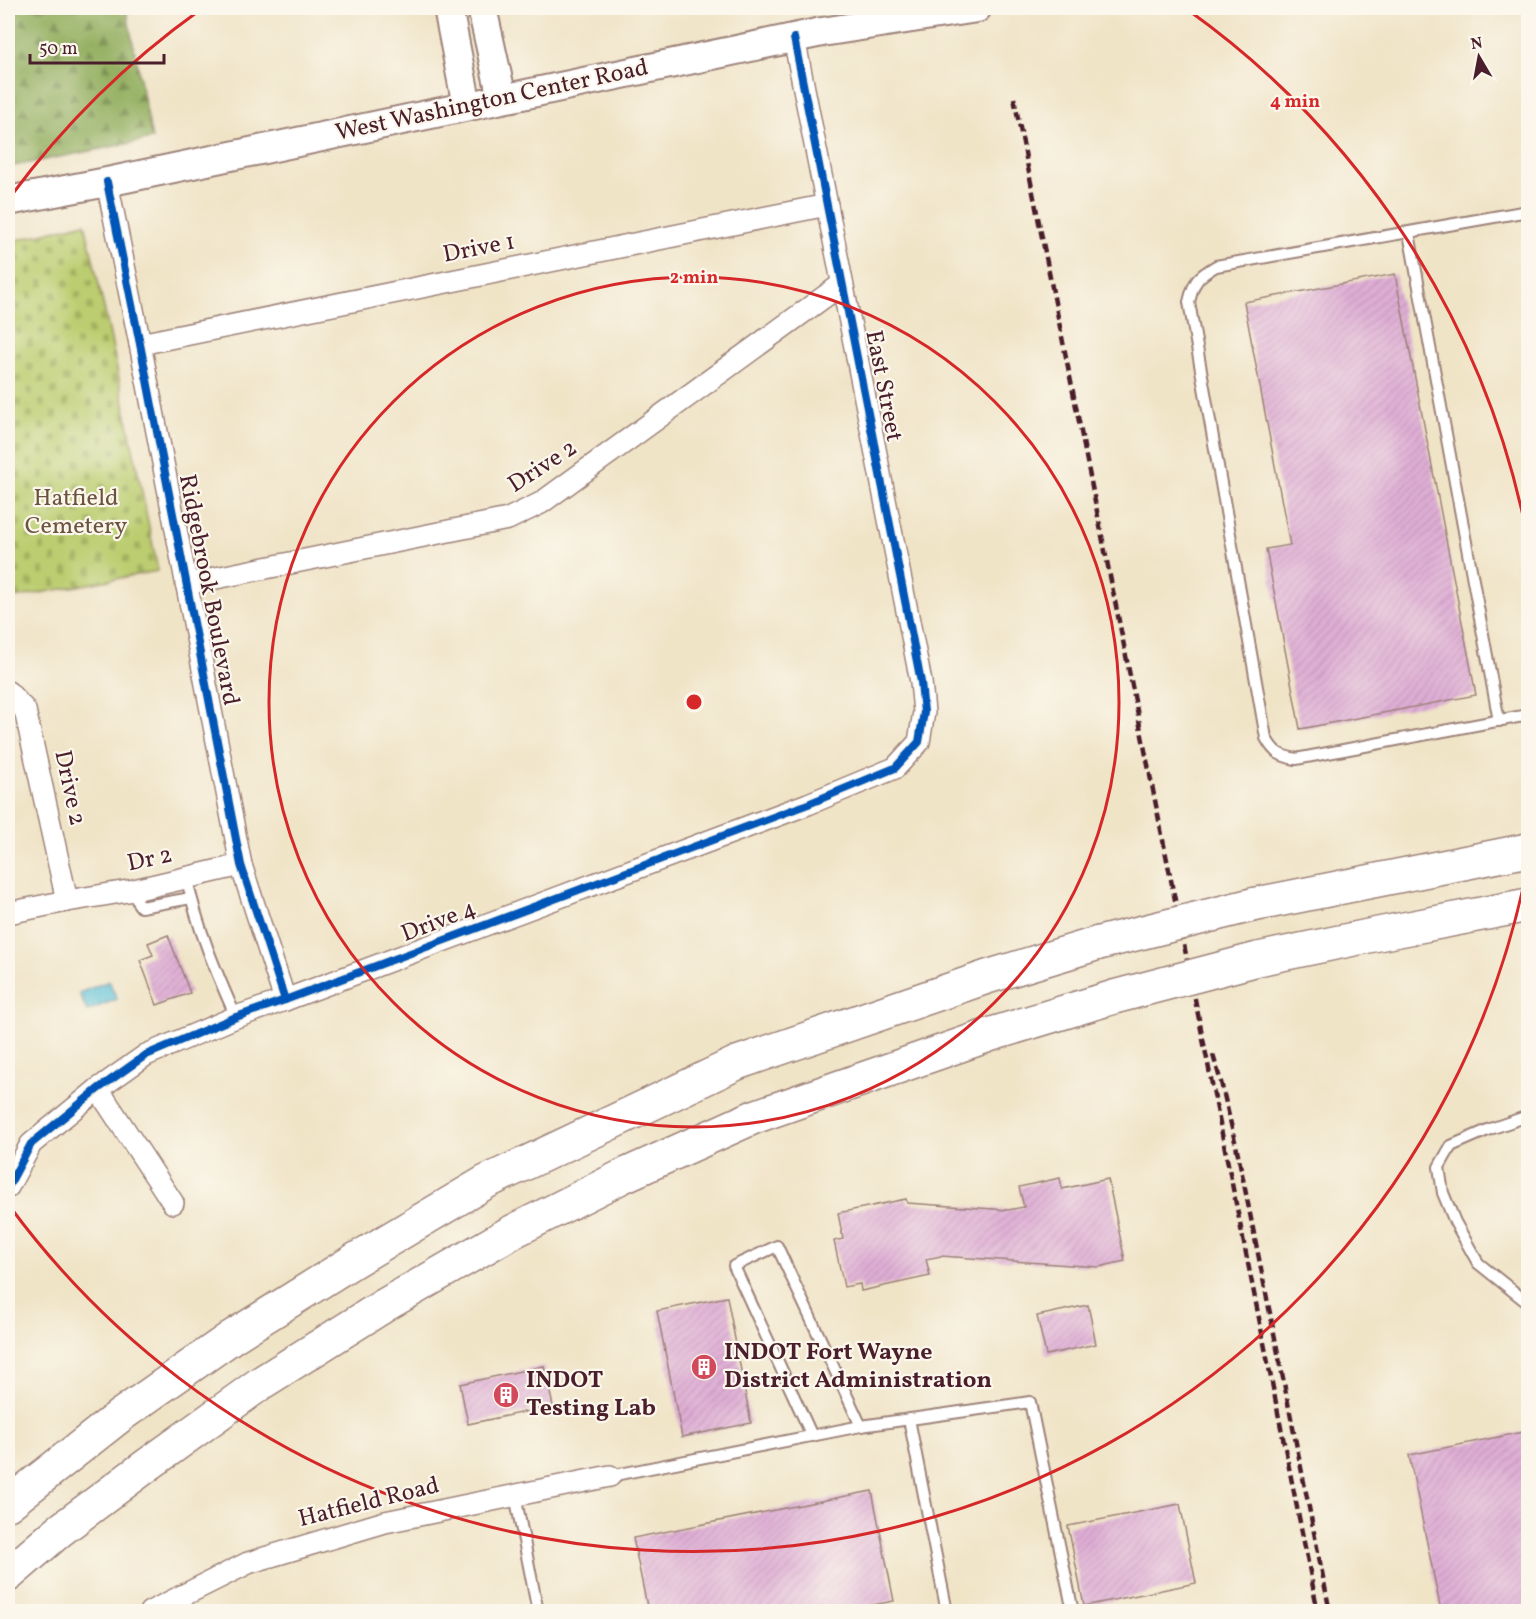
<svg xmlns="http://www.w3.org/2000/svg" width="1536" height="1619" font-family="Vollkorn,serif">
<defs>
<pattern id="forest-firs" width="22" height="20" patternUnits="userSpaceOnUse" patternTransform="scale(1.5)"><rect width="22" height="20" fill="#94b062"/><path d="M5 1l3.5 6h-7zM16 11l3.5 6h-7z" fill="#7b8f51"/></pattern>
<pattern id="cemetery-stones" width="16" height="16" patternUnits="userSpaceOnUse" patternTransform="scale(1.5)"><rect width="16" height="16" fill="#bbcd6f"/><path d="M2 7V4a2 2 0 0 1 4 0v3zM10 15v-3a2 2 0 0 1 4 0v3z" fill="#a2b060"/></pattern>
<pattern id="building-hatch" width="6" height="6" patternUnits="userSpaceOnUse" patternTransform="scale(1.5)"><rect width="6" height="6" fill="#dfaed5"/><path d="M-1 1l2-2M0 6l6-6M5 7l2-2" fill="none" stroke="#c195b7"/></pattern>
</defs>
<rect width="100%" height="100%" fill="#fbf7ec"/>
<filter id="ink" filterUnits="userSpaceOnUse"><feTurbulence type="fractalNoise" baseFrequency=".0167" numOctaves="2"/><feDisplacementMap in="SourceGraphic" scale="12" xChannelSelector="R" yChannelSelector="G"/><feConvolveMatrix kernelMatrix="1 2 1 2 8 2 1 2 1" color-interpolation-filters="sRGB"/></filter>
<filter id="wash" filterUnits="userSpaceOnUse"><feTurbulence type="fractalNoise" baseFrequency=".008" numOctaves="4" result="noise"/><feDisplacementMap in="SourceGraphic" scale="24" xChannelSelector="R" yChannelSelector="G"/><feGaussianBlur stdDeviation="1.35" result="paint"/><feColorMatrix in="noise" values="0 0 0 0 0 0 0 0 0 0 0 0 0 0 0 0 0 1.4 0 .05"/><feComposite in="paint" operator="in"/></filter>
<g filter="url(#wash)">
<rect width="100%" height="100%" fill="#f0e4c7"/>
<path fill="url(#forest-firs)" stroke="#6f6846" stroke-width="1.5" d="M8 8H126L152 139 8 167Z"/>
<path fill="url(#cemetery-stones)" stroke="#82764d" stroke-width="1.5" d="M85 223 110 335 158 571 8 599V246L9 242Z"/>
<path fill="#59bfd7" stroke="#526f81" stroke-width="1.5" d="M109 981 117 999 87 1011 79 993Z"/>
<g id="blocks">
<g fill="url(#building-hatch)">
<path d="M1395 274 1476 695 1300 729 1266 549 1290 545 1244 302Z"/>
<path d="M168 935 190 993 157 1005 140 960 153 955 148 943Z"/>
<path d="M1060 1178 1062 1189 1108 1179 1125 1261 1099 1267 941 1256 926 1259 930 1276 861 1291 860 1284 844 1287 834 1241 843 1239 838 1213 906 1199 907 1203 1008 1210 1024 1207 1019 1187Z"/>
<path d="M727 1297 751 1423 682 1437 657 1311Z"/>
<path d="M1088 1305 1096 1344 1046 1355 1037 1316Z"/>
<path d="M544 1366 553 1406 468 1424 460 1384Z"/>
<path d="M1528 1431V1611H1441L1409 1455Z"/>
<path d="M872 1491 894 1601 842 1611H648L633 1538Z"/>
<path d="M1180 1504 1196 1583 1084 1606 1068 1526Z"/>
</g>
</g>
</g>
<g filter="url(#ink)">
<use href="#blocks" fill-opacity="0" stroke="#9d8279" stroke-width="1.5"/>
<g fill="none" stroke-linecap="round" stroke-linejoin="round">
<g stroke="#9d8279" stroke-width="14">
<g id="lane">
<path d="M1528 211 1216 266C1197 277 1194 281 1189 302L1266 738C1274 753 1280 756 1296 759L1528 715"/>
<path d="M1409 233 1499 721"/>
<path d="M187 879C197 927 216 972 236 1017"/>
<path d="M134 890 138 903 141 907 191 898"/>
<path d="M1528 1116 1490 1129 1451 1146 1439 1167 1443 1193 1455 1222 1478 1263 1528 1303"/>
<path d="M909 1419 947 1612"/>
<path d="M812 1436 734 1266 777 1246 861 1426"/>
<path d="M610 1476 861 1426 1030 1402 1073 1612"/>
<path d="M515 1495 538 1612"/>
</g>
</g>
<g stroke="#9d8279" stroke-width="24">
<g id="street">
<path d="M107 182 140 344 241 865 285 1000"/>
<path d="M140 344 827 205"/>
<path d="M186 584 508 519 541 503 842 284"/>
<path d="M8 692 25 710 67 901"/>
<path d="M8 913 67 901 134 890 241 865"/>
<path d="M98 1089 173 1203"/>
<path d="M8 1187 31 1144 98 1089 146 1055 236 1017 285 1000 808 804 895 768 919 742 924 712 921 682 794 38"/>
<path d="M150 1612 248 1563 385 1522 610 1476"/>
</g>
</g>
<g stroke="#9d8279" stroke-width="32">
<g id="secondary">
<path d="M448 8 467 106"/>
<path d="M482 8 502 98"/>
<path d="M8 201 107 182 822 32 977 8"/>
</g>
</g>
<g stroke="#9d8279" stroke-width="36">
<g id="highway">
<path d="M1252 905 1528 850"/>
<path d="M1258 959 1378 934 1528 905"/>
<path d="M8 1504 121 1415 232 1337 355 1260 486 1182 737 1063 987 977 1099 943"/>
<path d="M8 1575 59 1531 146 1466 261 1383 385 1305 510 1233 623 1176 754 1117 992 1034 1114 997"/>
</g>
</g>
<use href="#lane" stroke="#fff" stroke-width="10"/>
<use href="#street" stroke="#fff" stroke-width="21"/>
<use href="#secondary" stroke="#fff" stroke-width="28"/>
<use href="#highway" stroke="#fff" stroke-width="33"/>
<g stroke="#4a1f2b" stroke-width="4.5" stroke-dasharray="9 4.5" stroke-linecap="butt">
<path d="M1014 98 1318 1612"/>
<path d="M1213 1055 1221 1082 1238 1154 1330 1612"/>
</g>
<g stroke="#9d8279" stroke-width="36" stroke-linecap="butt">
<g id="highway-bridge">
<path d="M1099 943 1252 905"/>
<path d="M1114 997 1258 959"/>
</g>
</g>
<use href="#highway-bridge" stroke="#fff" stroke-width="33"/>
<g stroke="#fbf7ec" stroke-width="11">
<g id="cycleway">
<path d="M107 182 140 344 241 865 285 1000"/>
<path d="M8 1187 31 1144 98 1089 146 1055 236 1017 285 1000 808 804 895 768 919 742 924 712 921 682 794 38"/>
</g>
</g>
<use href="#cycleway" stroke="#0057b8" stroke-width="8"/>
</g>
</g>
<g fill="none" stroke="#d62828" stroke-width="3">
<circle cx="694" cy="702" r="425"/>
<path d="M1528 864A850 850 0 0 1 11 1208M11 196A850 850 0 0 1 200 10M1188 10A850 850 0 0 1 1528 540"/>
</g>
<defs>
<g id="building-disc" transform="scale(1.35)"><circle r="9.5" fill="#d1495b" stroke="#fbf7ec"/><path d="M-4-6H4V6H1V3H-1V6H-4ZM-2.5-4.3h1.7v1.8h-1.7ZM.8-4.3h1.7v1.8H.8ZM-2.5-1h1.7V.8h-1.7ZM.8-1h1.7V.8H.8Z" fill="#fff"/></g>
</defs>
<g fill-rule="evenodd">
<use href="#building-disc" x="704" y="1367"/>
<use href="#building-disc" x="506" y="1395"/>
</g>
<g text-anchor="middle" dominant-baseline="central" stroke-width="4.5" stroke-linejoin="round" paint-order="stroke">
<g font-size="24" fill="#4a1f2b" stroke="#fbf7ec">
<text transform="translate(492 101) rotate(-12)">West Washington Center Road</text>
<text transform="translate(479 249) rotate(-11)">Drive 1</text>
<text transform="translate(883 386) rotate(79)">East Street</text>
<text transform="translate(543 467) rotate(-33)">Drive 2</text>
<text transform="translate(208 590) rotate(79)">Ridgebrook Boulevard</text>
<text transform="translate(69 788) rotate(78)">Drive 2</text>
<text transform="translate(150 860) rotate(-12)">Dr 2</text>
<text transform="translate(439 922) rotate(-21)">Drive 4</text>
<text transform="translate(369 1503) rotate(-14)">Hatfield Road</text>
</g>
<g font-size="24" fill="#6c533f" stroke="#fbf7ec">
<text x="76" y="499">Hatfield<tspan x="76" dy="28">Cemetery</tspan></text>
</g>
<g font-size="24" font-weight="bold" fill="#4a1f2b" stroke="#fbf7ec" text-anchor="start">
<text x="724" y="1353">INDOT Fort Wayne<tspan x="724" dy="28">District Administration</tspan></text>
<text x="526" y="1381">INDOT<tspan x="526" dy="28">Testing Lab</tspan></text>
</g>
</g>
<circle cx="694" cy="702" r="9" fill="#d62828" stroke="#fbf7ec" stroke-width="3"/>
<g font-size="18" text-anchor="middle" font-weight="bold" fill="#d62828" stroke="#fbf7ec" stroke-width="4.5" stroke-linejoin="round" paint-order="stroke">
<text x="1295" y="107">4 min</text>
<text x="694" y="283">2 min</text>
</g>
<rect width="1536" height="1619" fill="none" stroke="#fbf7ec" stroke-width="30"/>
<g transform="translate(1479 57) rotate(350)" stroke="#fbf7ec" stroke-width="4.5" paint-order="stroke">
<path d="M0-4.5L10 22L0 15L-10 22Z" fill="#4a1f2b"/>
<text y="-9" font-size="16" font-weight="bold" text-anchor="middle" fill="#4a1f2b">N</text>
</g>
<path d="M30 54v9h134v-9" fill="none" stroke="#4a1f2b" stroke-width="3"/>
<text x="39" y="54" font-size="18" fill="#4a1f2b" stroke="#fbf7ec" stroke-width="4.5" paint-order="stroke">50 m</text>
</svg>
